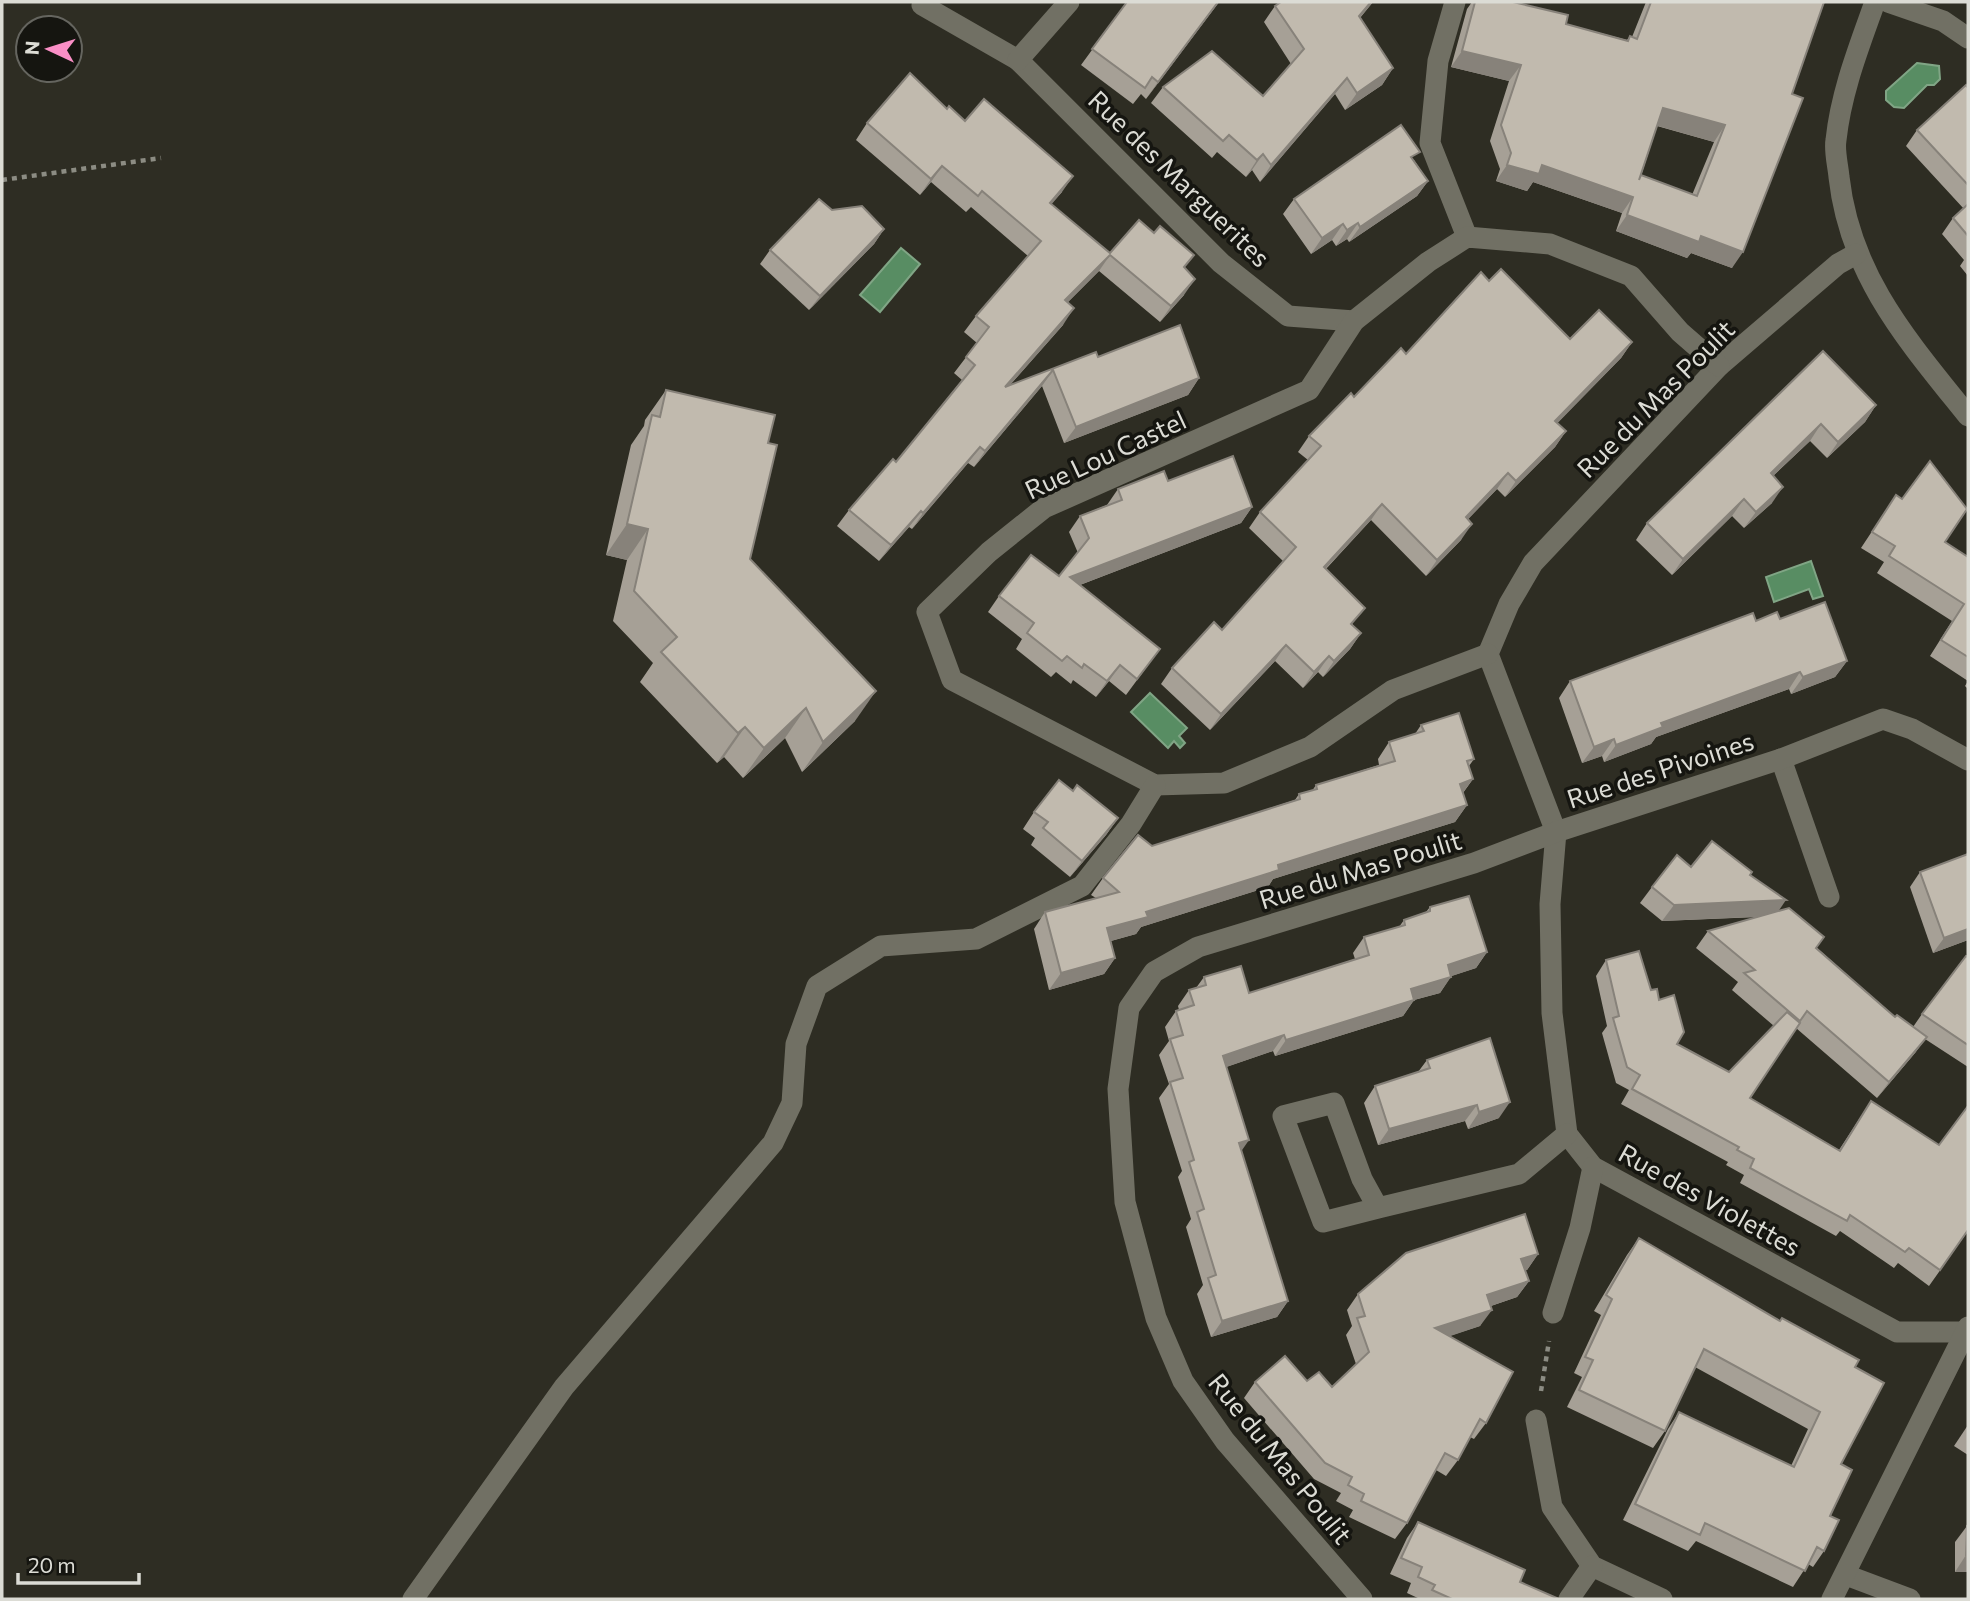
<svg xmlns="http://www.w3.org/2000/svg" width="1970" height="1601" font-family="Commissioner,sans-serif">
<rect width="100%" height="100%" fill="#2e2d23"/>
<g fill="#588d63" stroke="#80a585" stroke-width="2">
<path d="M1917 63 1939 66 1940 79 1934 85H1927L1904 108 1894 107 1886 100V91Z"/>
<path d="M901 248 920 264 880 312 860 295Z"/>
<path d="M1811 561 1823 596 1813 599 1809 589 1774 602 1766 577Z"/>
<path d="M1150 693 1187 728 1179 736 1185 743 1180 748 1174 741 1168 748 1131 712Z"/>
</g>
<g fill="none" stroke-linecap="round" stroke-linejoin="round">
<g stroke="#8c8c83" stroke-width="4.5" stroke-dasharray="5 5" stroke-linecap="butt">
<path d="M2 180 161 158"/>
<path d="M1541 1391 1549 1341"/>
</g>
<g stroke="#717064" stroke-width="21">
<path d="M1455 2 1438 61 1430 143 1467 237"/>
<path d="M1875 2C1859 47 1841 92 1836 140 1834 151 1838 165 1839 177 1850 276 1908 341 1968 416"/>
<path d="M1888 2 1943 21 1968 38"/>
<path d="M922 5 1018 60 1221 263 1288 316 1354 321"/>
<path d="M1018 60 1069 2"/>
<path d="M1856 254 1838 264 1719 366 1533 563 1509 604 1488 654 1556 832 1550 904 1552 1013 1567 1134 1593 1167 1897 1332H1964"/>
<path d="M1488 654 1393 690 1310 747 1224 783 1155 785 952 680 927 612 989 552 1044 508 1309 390 1354 321 1428 262 1467 237 1550 244 1631 276 1680 332 1719 366"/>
<path d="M1781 759 1829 897"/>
<path d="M1378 1208 1323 1222 1283 1116 1334 1103 1362 1179 1378 1208 1519 1174 1567 1134"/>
<path d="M1553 1313 1580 1228 1593 1167"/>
<path d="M1536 1420 1552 1507 1592 1566 1662 1599"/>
<path d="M1846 1575 1910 1599"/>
<path d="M413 1599 564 1387 773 1143 792 1103 796 1044 817 986 881 946 976 939 1082 886 1131 824 1155 785"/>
<path d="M1362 1599 1225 1441 1183 1381 1156 1318 1125 1202 1118 1089 1129 1008 1154 972 1198 947 1474 863 1556 832 1781 759 1883 719 1912 729 1968 760"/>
<path d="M1569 1599 1592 1566"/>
<path d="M1832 1599 1968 1327"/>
</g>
</g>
<g fill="#a6a096" fill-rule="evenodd">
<path d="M1127 2H1219L1146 99 1141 94 1133 104 1081 65Z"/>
<path d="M1281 2H1373L1360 18 1393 68 1382 85 1345 110 1335 94 1260 182 1252 170 1246 177 1217 152 1212 158 1151 103 1163 87 1263 96 1291 64 1264 22 1275 6Z"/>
<path d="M1472 2H1513L1566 24 1627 40 1630 36 1632 37 1646 2H1824L1732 268 1691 253 1687 258 1616 231 1622 213 1533 182 1527 191 1496 181 1500 169 1490 141 1509 81 1451 67 1467 9ZM1657 126 1714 142 1692 195 1641 176Z"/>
<path d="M1968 88V276L1960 266 1964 260 1942 234 1953 218 1964 209 1906 146 1917 130Z"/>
<path d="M947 109 965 121 1062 192 1051 204 1110 253 1185 268 1184 295 1160 322 1099 271 1068 302 1063 325 1010 385 1096 352 1098 357 1199 378 1188 395 1064 443 1042 386 974 467 968 463 912 529 909 527 879 561 837 526 849 510 896 462 962 380 954 373 977 343 964 332 976 316 1028 256 971 207 966 212 931 182 920 195 856 140 867 123Z"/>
<path d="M1414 160 1428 181 1417 196 1349 242 1347 239 1336 246 1332 240 1311 254 1283 214 1294 199Z"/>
<path d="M832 210 884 229 874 244 809 310 760 264 770 250Z"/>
<path d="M1489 281 1570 339 1632 342 1621 358 1557 423 1566 431 1555 447 1505 497 1497 489 1468 519 1461 540 1426 576 1371 520 1326 569 1353 625 1361 633 1350 649 1323 677 1318 672 1303 688 1275 661 1210 730 1161 684 1172 668 1222 630 1283 561 1249 528 1260 512 1308 460 1298 452 1309 436 1354 397 1406 354Z"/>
<path d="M1823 351 1876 405 1865 422 1827 458 1810 441 1773 476 1772 503 1744 528 1732 516 1672 575 1636 540 1647 523Z"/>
<path d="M666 390 768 443 750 559 855 721 802 772 785 738 743 778 724 757 717 763 640 682 653 663 613 621 627 560 606 555 631 445 644 426 645 420Z"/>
<path d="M1168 481 1252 507 1241 523 1080 585 1160 649 1126 695 1109 681 1096 697 1073 680 1071 684 1056 672 1051 677 1016 649 1022 639 988 612 999 596 1059 576 1078 553 1069 532 1080 516 1107 505 1118 489Z"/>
<path d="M1896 495 1945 542 1968 557V689L1965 686 1968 681 1930 656 1952 621 1877 573 1884 562 1861 548Z"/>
<path d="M1780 619 1847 661 1835 677 1791 694 1789 689 1656 737 1651 744 1604 762 1602 756 1582 763 1559 698 1570 681 1756 621Z"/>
<path d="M1421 725 1474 759 1469 766 1473 779 1463 793 1467 805 1455 822 1273 879 1268 887 1141 927 1136 934 1111 941 1115 958 1104 974 1049 990 1034 929 1045 912 1096 898 1091 895 1103 878 1152 846 1295 800 1299 794 1312 791 1316 785 1379 765 1378 759 1389 742 1415 734Z"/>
<path d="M1073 791 1118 818 1106 835 1070 877 1031 845 1035 838 1023 829 1034 812Z"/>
<path d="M1691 867 1750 875 1778 911 1817 948 1895 1017 1913 1027 1922 1014 1968 957V1067L1925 1039 1915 1053 1877 1098 1796 1028 1750 1098 1839 1150 1871 1101 1968 1231 1929 1286 1898 1263 1894 1268 1840 1231 1836 1236 1740 1183 1744 1175 1726 1165 1728 1162 1621 1104 1629 1090 1616 1083 1602 1033 1607 1026 1596 976 1606 960 1651 990 1659 1000 1677 1044 1729 1072 1774 1026 1732 990 1738 982 1696 948 1708 931 1758 917 1662 921 1640 903 1652 887Z"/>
<path d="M1920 872 1968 940 1933 953 1910 887Z"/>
<path d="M1430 907 1487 952 1476 968 1451 976 1440 993 1414 1000 1403 1016 1275 1056 1273 1051 1226 1067 1241 1152 1288 1301 1277 1317 1211 1337 1197 1294 1203 1285 1186 1227 1191 1219 1178 1177 1182 1171 1159 1098 1169 1084 1159 1055 1169 1041 1165 1027 1176 1011 1179 1010 1178 1006 1189 990 1196 988 1204 977 1249 993 1355 959 1353 953 1364 937 1399 927 1404 920 1426 912Z"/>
<path d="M1427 1060 1499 1118 1468 1129 1465 1121 1378 1145 1364 1103 1375 1086 1418 1072Z"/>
<path d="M1639 1238 1855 1367 1841 1464 1824 1551 1813 1567 1808 1564 1793 1587 1696 1541 1688 1551 1623 1520 1668 1429 1679 1412 1791 1466 1808 1429 1695 1367 1665 1431 1653 1448 1567 1407 1582 1377 1574 1373 1601 1315 1594 1311 1627 1255Z"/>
<path d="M1538 1254 1527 1270H1525L1529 1281 1517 1297 1491 1306 1480 1326 1449 1336 1486 1423 1474 1439 1470 1437 1458 1460 1446 1476 1436 1470 1407 1523 1395 1539 1349 1517 1353 1510 1336 1501 1341 1493 1314 1479 1244 1398 1255 1382 1307 1381 1332 1387 1356 1364 1346 1335 1352 1326 1347 1310 1358 1294Z"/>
<path d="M1968 1425V1455L1954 1446Z"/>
<path d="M1418 1522 1520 1582 1559 1599H1420L1407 1593 1411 1583 1390 1574 1407 1538Z"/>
<path d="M1967 1526 1968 1572H1955V1542Z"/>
</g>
<g fill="#87827a">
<path d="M1218 2H1219L1146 99 1158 82Z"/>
<path d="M1371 2H1373L1347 33 1359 16Z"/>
<path d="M1462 51 1521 65 1509 81 1451 67Z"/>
<path d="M1393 68 1382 85 1345 110 1357 93Z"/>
<path d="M1347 78 1335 94 1260 182 1271 165Z"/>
<path d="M1663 108 1725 125 1714 142 1651 124Z"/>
<path d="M1263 154 1252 170 1246 177 1257 160Z"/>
<path d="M1507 165H1542L1633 197 1622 213 1533 182 1527 191 1496 181Z"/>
<path d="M942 166 931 182 920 195 931 179Z"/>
<path d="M1073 176 1062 192 1039 219 1050 203Z"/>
<path d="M1428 181 1417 196 1349 242 1360 227Z"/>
<path d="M1627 215 1701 236 1743 252 1732 268 1691 253 1687 258 1616 231Z"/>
<path d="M1358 223 1347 239 1336 246 1347 230Z"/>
<path d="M1343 224 1332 240 1311 254 1322 238Z"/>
<path d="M884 229 874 244 809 310 820 296Z"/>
<path d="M1110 255 1099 271 1054 316 1065 300Z"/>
<path d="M1195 279 1184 295 1160 322 1171 306Z"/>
<path d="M1074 308 1063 325 994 403 1005 387Z"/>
<path d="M1632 342 1621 358 1544 437 1555 421Z"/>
<path d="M1053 370 1042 386 974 467 985 451Z"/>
<path d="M1199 378 1188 395 1064 443 1076 427Z"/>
<path d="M1876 405 1865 422 1827 458 1838 442Z"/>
<path d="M1821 424 1810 441 1759 489 1771 473Z"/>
<path d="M1566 431 1555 447 1505 497 1516 481Z"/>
<path d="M980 447 968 463 912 529 923 513Z"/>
<path d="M1508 473 1497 489 1455 533 1466 517Z"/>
<path d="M1783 487 1772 503 1744 528 1756 512Z"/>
<path d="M1744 499 1732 516 1672 575 1683 559Z"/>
<path d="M1382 504 1371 520 1313 582 1324 567Z"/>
<path d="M1252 507 1241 523 1059 593 1070 577Z"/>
<path d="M921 511 909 527 879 561 891 545Z"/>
<path d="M627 524 648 529 627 560 606 555Z"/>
<path d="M1472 524 1461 540 1426 576 1437 560Z"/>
<path d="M1361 633 1350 649 1323 677 1334 661Z"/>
<path d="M1286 645 1275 661 1210 730 1221 714Z"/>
<path d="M1329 656 1318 672 1303 688 1314 672Z"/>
<path d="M1847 661 1835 677 1791 694 1803 677Z"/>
<path d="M1120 665 1109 681 1096 697 1107 681Z"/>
<path d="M1800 672 1789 689 1656 737 1651 744 1604 762 1616 745 1661 723Z"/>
<path d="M876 691 855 721 802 772 823 742Z"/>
<path d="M806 708 785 738 743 778 764 748Z"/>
<path d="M745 727 724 757 717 763 738 733Z"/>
<path d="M1614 739 1602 756 1582 763 1594 747Z"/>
<path d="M1473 779 1461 795 1460 784Z"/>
<path d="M1467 805 1455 822 1273 879 1268 887 1141 927 1136 934 1096 945 1107 928 1146 912 1278 865Z"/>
<path d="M1118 818 1106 835 1070 877 1082 861Z"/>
<path d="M1786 900 1775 916 1662 921 1674 905Z"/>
<path d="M1968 929V940L1933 953 1944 938Z"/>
<path d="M1487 952 1476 968 1437 981 1448 965Z"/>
<path d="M1115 958 1104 974 1049 990 1061 973Z"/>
<path d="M1451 977 1440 993 1399 1004 1411 989Z"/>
<path d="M1414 1000 1403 1016 1275 1056 1286 1040Z"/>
<path d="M1284 1035 1273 1051 1212 1072 1223 1056Z"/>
<path d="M1927 1037 1915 1053 1877 1098 1889 1082Z"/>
<path d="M1510 1102 1499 1118 1468 1129 1479 1112Z"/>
<path d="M1477 1105 1465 1121 1378 1145 1389 1129Z"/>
<path d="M1249 1140 1238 1156 1239 1143Z"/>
<path d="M1538 1254 1527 1270 1510 1276 1521 1259Z"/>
<path d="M1529 1281 1517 1297 1476 1311 1487 1295Z"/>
<path d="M1288 1301 1277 1317 1211 1337 1222 1321Z"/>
<path d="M1492 1310 1480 1326 1424 1345 1435 1328Z"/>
<path d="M1966 1555H1968V1572H1955Z"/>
</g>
<g fill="#c1baae" stroke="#87827a" stroke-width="2" fill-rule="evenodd">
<path d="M1127 2H1218L1158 82 1152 77 1145 88 1092 49Z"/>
<path d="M1281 2H1371L1359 16 1393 68 1357 93 1347 78 1271 165 1263 154 1257 160 1229 135 1223 141 1163 87 1212 51 1263 96 1304 49 1275 6Z"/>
<path d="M1475 2H1513L1568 15 1566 24 1628 41 1630 36 1637 39 1651 2H1824L1792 94 1803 98 1743 252 1701 236 1699 242 1627 215 1633 197 1542 165 1539 174 1507 165 1511 153 1501 125 1521 65 1462 51ZM1663 108 1725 125 1697 196 1641 175 1639 180Z"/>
<path d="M910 73 947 109 949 106 965 121 984 99 1073 176 1050 203 1110 253 1139 220 1154 233 1160 226 1194 255 1184 267 1195 279 1171 306 1110 255 1065 300 1074 308 1005 387 1096 352 1098 357 1180 325 1199 378 1076 427 1053 370 985 451 980 447 923 513 921 511 891 545 849 510 893 459 896 462 975 365 966 357 989 327 976 316 1041 241 982 191 978 196 942 166 931 179 867 123Z"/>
<path d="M1966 85 1968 88V185L1917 130Z"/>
<path d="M1401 125 1420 152 1411 157 1428 181 1360 227 1358 223 1347 230 1343 224 1322 238 1294 199Z"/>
<path d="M819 199 832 210 862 206 884 229 820 296 770 250Z"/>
<path d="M1968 204V236L1953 218Z"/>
<path d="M1501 269 1570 339 1599 310 1632 342 1555 421 1566 431 1516 481 1508 473 1466 517 1472 524 1437 560 1382 504 1324 567 1365 608 1351 624 1361 633 1334 661 1329 656 1314 672 1286 645 1221 714 1172 668 1214 622 1222 630 1296 547 1260 512 1321 446 1309 436 1351 393 1354 397 1401 348 1406 354 1481 272 1489 281Z"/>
<path d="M1823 351 1876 405 1838 442 1821 424 1771 473 1783 487 1756 512 1744 499 1683 559 1647 523Z"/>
<path d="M666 390 775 415 768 443 777 445 750 559 876 691 823 742 806 708 764 748 745 727 738 733 661 652 677 637 634 591 648 529 627 524 652 415 660 417Z"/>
<path d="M1233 456 1252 507 1070 577 1160 649 1137 679 1120 665 1107 681 1084 664 1082 668 1067 656 1062 661 1027 633 1034 623 999 596 1031 555 1059 576 1089 538 1080 516 1122 500 1118 489 1164 471 1168 481Z"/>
<path d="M1930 461 1967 509 1945 542 1968 557V657L1941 640 1964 604 1889 556 1895 546 1872 532 1896 495 1902 499Z"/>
<path d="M1825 602 1847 661 1803 677 1800 672 1661 723 1663 727 1616 745 1614 739 1594 747 1570 681 1753 613 1756 621 1777 612 1780 619Z"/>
<path d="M1459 713 1474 759 1467 761 1473 779 1460 784 1467 805 1278 865 1279 870 1146 912 1148 917 1107 928 1115 958 1061 973 1045 912 1119 892 1103 878 1138 835 1152 846 1300 799 1299 794 1317 789 1316 785 1395 761 1389 742 1424 731 1421 725Z"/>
<path d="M1059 780 1073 791 1077 785 1118 818 1082 861 1043 828 1048 822 1034 812Z"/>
<path d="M1712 841 1752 872 1750 875 1786 900 1674 905 1652 887 1677 855 1691 867Z"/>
<path d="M1968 854V929L1944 938 1920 872Z"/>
<path d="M1469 896 1487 952 1448 965 1451 977 1411 989 1414 1000 1286 1040 1284 1035 1223 1056 1249 1140 1239 1143 1288 1301 1222 1321 1208 1278 1216 1275 1197 1212 1204 1209 1189 1162 1194 1160 1170 1082 1183 1078 1170 1039 1183 1035 1176 1011 1194 1005 1189 990 1206 985 1204 977 1241 966 1249 993 1369 955 1364 937 1405 925 1404 920 1430 911V907Z"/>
<path d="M1789 908 1824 937 1816 948 1895 1017 1897 1015 1927 1037 1889 1082 1807 1011 1800 1021 1744 973 1755 970 1708 931Z"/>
<path d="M1639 951 1651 990 1657 989 1659 1000 1674 995 1684 1032 1677 1044 1729 1072 1787 1012 1800 1023 1750 1098 1840 1151 1871 1101 1939 1145 1968 1106V1230L1940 1270 1909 1248 1905 1252 1850 1215 1847 1221 1750 1168 1754 1159 1737 1150 1739 1147 1632 1089 1640 1075 1627 1067 1613 1018 1619 1016 1606 960Z"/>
<path d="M1966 956 1968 957V1045L1922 1014Z"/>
<path d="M1490 1038 1510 1102 1479 1112 1477 1105 1389 1129 1375 1086 1430 1068 1427 1060Z"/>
<path d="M1525 1214 1538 1254 1521 1259 1529 1281 1487 1295 1492 1310 1435 1328 1513 1372 1486 1423 1480 1419 1458 1460 1445 1453 1407 1523 1361 1501 1364 1494 1348 1485 1352 1477 1325 1463 1255 1382 1285 1356 1307 1381 1319 1372 1332 1387 1369 1352 1357 1318 1365 1316 1358 1294 1406 1253Z"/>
<path d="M1639 1238 1780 1321 1782 1318 1859 1360 1855 1367 1884 1383 1841 1464 1852 1470 1830 1516 1839 1520 1824 1551 1817 1547 1805 1571 1705 1523 1700 1535 1635 1504 1679 1412 1794 1467 1820 1412 1704 1349 1665 1431 1579 1390 1593 1360 1585 1357 1612 1299 1606 1295Z"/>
<path d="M1418 1522 1525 1570 1520 1582 1559 1599H1452L1432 1590 1435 1585 1418 1577 1422 1567 1401 1558Z"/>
<path d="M1968 1525V1555H1966L1967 1526Z"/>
</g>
<g text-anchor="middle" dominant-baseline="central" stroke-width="7" stroke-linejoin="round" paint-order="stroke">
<g font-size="26" fill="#dcdcd5" stroke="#151510">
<text transform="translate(1180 178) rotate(44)">Rue des Marguerites</text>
<text transform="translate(1655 398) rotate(-45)">Rue du Mas Poulit</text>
<text transform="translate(1105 454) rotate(-25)">Rue Lou Castel</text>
<text transform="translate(1660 769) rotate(-18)">Rue des Pivoines</text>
<text transform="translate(1360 869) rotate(-17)">Rue du Mas Poulit</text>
<text transform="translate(1710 1199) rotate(29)">Rue des Violettes</text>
<text transform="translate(1281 1458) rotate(51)">Rue du Mas Poulit</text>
</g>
</g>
<rect width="1970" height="1601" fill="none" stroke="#dcdcd5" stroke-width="7"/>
<g transform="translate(49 49) rotate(274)"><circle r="33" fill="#151510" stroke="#65655f" stroke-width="2"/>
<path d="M0-5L12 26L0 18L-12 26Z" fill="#fa8fc6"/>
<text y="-10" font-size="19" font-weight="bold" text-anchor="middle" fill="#dcdcd5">N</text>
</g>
<path d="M18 1573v10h121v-10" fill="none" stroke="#dcdcd5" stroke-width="3.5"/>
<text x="28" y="1573" font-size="21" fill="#dcdcd5" stroke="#151510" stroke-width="5" paint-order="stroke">20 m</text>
</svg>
